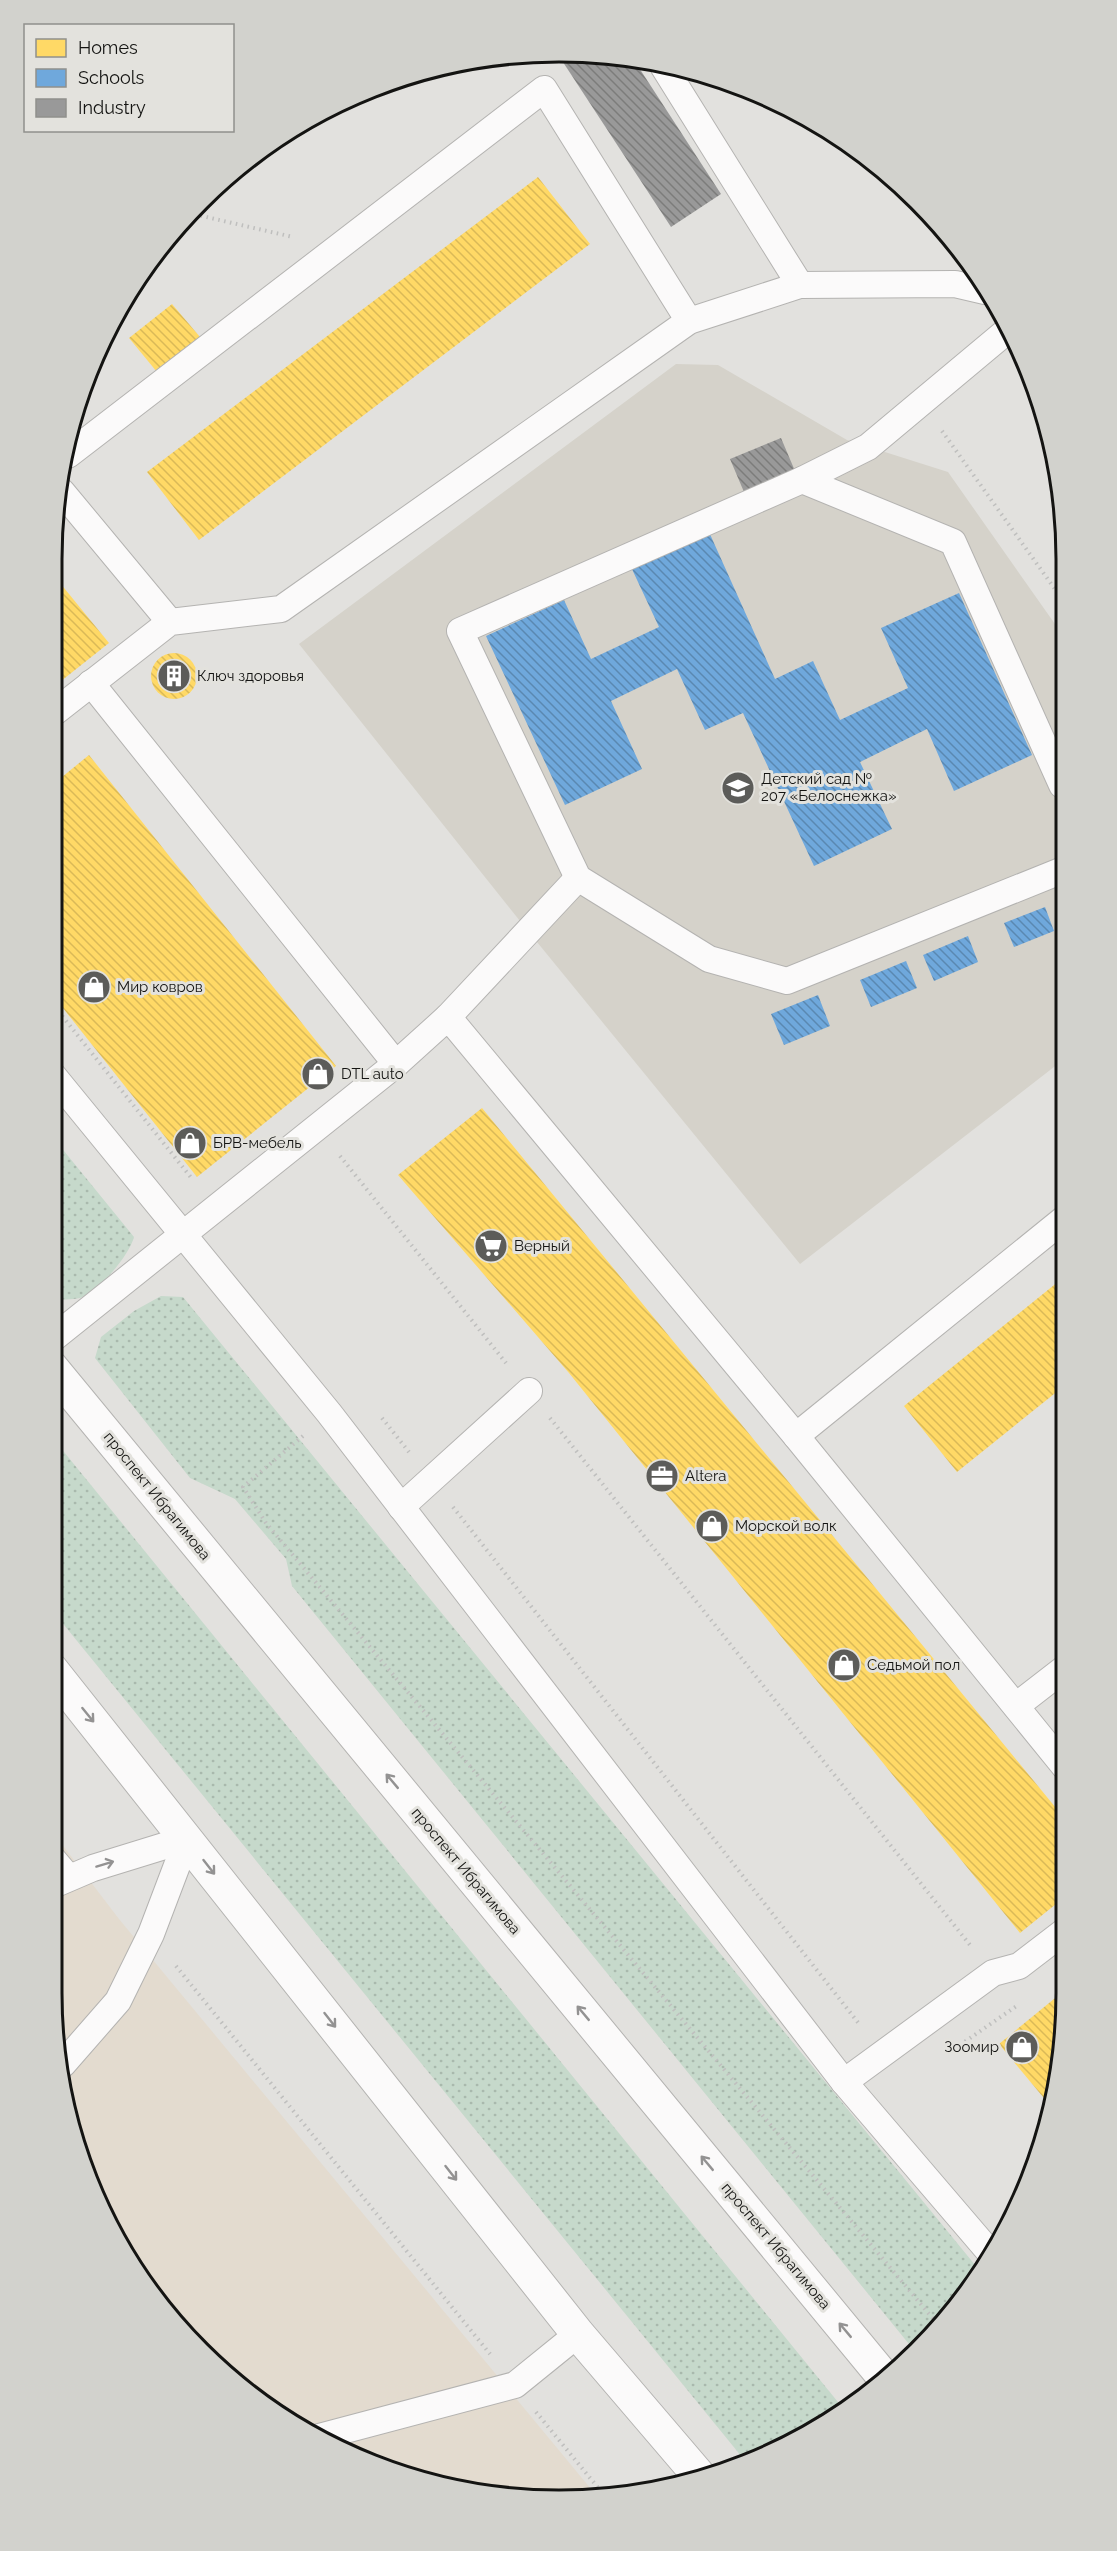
<svg xmlns="http://www.w3.org/2000/svg" width="1117" height="2551" font-family="Raleway,sans-serif">
<defs>
<pattern id="grass-dots" width="8" height="8" patternUnits="userSpaceOnUse" patternTransform="scale(1.5)"><rect width="8" height="8" fill="#c6d9cb"/><path d="M2 2h.1M6 6h.1" fill="none" stroke="#a9b9ad" stroke-width="1.8" stroke-linecap="round"/></pattern>
<pattern id="homes-back-hatch" width="6" height="6" patternUnits="userSpaceOnUse" patternTransform="scale(1.5)"><rect width="6" height="6" fill="#ffd966"/><path d="M-1 5l2 2M0 0l6 6M5-1l2 2" fill="none" stroke="#dab957"/></pattern>
<pattern id="schools-back-hatch" width="6" height="6" patternUnits="userSpaceOnUse" patternTransform="scale(1.5)"><rect width="6" height="6" fill="#6fa8dc"/><path d="M-1 5l2 2M0 0l6 6M5-1l2 2" fill="none" stroke="#5a88b1"/></pattern>
<pattern id="industry-back-hatch" width="6" height="6" patternUnits="userSpaceOnUse" patternTransform="scale(1.5)"><rect width="6" height="6" fill="#999"/><path d="M-1 5l2 2M0 0l6 6M5-1l2 2" fill="none" stroke="#7c7c7b"/></pattern>
</defs>
<rect width="100%" height="100%" fill="#e2e1de"/>
<path fill="#e3dbcf" d="M51 1830 119 1919 596 2495 460 2490 305 2432 177 2327 119 2246 78 2156 51 1992Z"/>
<path fill="#d5d2ca" d="M676 364 718 365 847 440 948 472 1062 634 1063 1060 800 1264 528 931 299 644Z"/>
<g fill="url(#grass-dots)">
<path d="M51 1135 134 1237C129 1256 99 1291 80 1298 72 1300 60 1299 51 1300Z"/>
<path d="M161 1296 183 1297 980 2271 940 2327 913 2349 292 1586 286 1559 235 1499 190 1478 95 1358 101 1337 134 1311Z"/>
<path d="M51 1436 842 2407 812 2432 746 2462 51 1609Z"/>
</g>
<g fill="url(#homes-back-hatch)">
<path d="M538 177 590 244 199 540 147 472Z"/>
<path d="M172 304 200 337 157 372 129 338Z"/>
<path d="M51 572 109 643 51 689Z"/>
<circle cx="174" cy="676" r="23"/>
<path d="M89 755 336 1066 197 1177 51 993V786Z"/>
<path d="M482 1108 1065 1819 1066 1896 1020 1933 569 1373 398 1175Z"/>
<path d="M1064 1277V1386L957 1472 904 1406Z"/>
<path d="M1065 1990 1066 1993 1048 2103 999 2044Z"/>
</g>
<g fill="url(#schools-back-hatch)">
<path d="M709 532 775 679 813 661 840 720 908 688 881 628 959 593 1032 755 954 791 927 729 860 762 892 829 814 866 743 713 705 730 677 669 611 701 642 769 565 805 486 636 564 600 591 659 659 627 631 567Z"/>
<path d="M1045 907 1054 931 1014 947 1004 923Z"/>
<path d="M968 936 978 962 934 981 923 955Z"/>
<path d="M906 961 917 988 871 1007 860 980Z"/>
<path d="M818 995 830 1026 784 1045 771 1014Z"/>
</g>
<g fill="url(#industry-back-hatch)">
<path d="M557 53 632 57 721 194 671 227Z"/>
<path d="M781 438 795 471 744 492 730 459Z"/>
</g>
<g fill="none" stroke-linecap="round" stroke-linejoin="round">
<g stroke="#b4b3b1" stroke-width="28">
<g id="lane">
<path d="M662 64 800 285"/>
<path d="M1008 330 868 447 802 480 460 631 578 878 709 959 787 981 1063 870"/>
<path d="M68 455 544 89 689 321"/>
<path d="M802 480 953 542 1062 785"/>
<path d="M62 492 170 622"/>
<path d="M91 683 396 1064"/>
<path d="M51 715 170 622 281 609 689 321 800 285 955 284 985 291"/>
<path d="M448 1017 578 878"/>
<path d="M51 1073 329 1413 844 2082 992 2255"/>
<path d="M51 1340 396 1064 448 1017 796 1436 1065 1767"/>
<path d="M796 1436 1064 1219"/>
<path d="M401 1507 529 1391"/>
<path d="M1016 1706 1065 1668"/>
<path d="M51 1857 68 1877"/>
<path d="M51 1886 93 1868 187 1839"/>
<path d="M63 2064 118 2001 151 1934 187 1839"/>
<path d="M844 2082 993 1973 1019 1966 1066 1930"/>
<path d="M319 2437 515 2385 578 2334"/>
</g>
</g>
<g stroke="#b4b3b1" stroke-width="35">
<g id="primary">
<path d="M51 1367 882 2375"/>
<path d="M51 1669 578 2334 701 2478"/>
</g>
</g>
<g stroke="#bfbfbe" stroke-width="4" stroke-dasharray="1.5 4.5" stroke-linecap="butt">
<path d="M189 213 293 237"/>
<path d="M942 431 1062 599"/>
<path d="M51 1002 193 1180"/>
<path d="M340 1156 506 1363"/>
<path d="M382 1418 409 1452"/>
<path d="M550 1418 970 1945"/>
<path d="M303 1436 243 1487 266 1523 940 2327"/>
<path d="M453 1507 860 2025"/>
<path d="M51 1815 56 1822"/>
<path d="M176 1966 490 2354"/>
<path d="M960 2045 1018 2005"/>
<path d="M536 2412 604 2495"/>
</g>
<use href="#lane" stroke="#fbfafa" stroke-width="26"/>
<use href="#primary" stroke="#fbfafa" stroke-width="33"/>
</g>
<defs><path id="oneway-shaft" d="M-6 0H5M1.5-3L5.5 0L1.5 3" fill="none" stroke-width="1.6" stroke-linecap="round" stroke-linejoin="round" transform="scale(1.5)"/></defs>
<g stroke="#939292">
<use href="#oneway-shaft" transform="translate(88 1715) rotate(51)"/>
<use href="#oneway-shaft" transform="translate(392 1781) rotate(-130)"/>
<use href="#oneway-shaft" transform="translate(105 1864) rotate(-17)"/>
<use href="#oneway-shaft" transform="translate(209 1867) rotate(52)"/>
<use href="#oneway-shaft" transform="translate(583 2013) rotate(-130)"/>
<use href="#oneway-shaft" transform="translate(330 2020) rotate(52)"/>
<use href="#oneway-shaft" transform="translate(707 2163) rotate(-130)"/>
<use href="#oneway-shaft" transform="translate(451 2173) rotate(52)"/>
<use href="#oneway-shaft" transform="translate(845 2330) rotate(-130)"/>
</g>
<defs>
<g id="building-disc" transform="scale(1.725)"><circle r="9.5" fill="#5c5c59" stroke="#e3e2dd"/><path d="M-4-6H4V6H1V3H-1V6H-4ZM-2.5-4.3h1.7v1.8h-1.7ZM.8-4.3h1.7v1.8H.8ZM-2.5-1h1.7V.8h-1.7ZM.8-1h1.7V.8H.8Z" fill="#fff"/></g>
<g id="school-disc" transform="scale(1.725)"><circle r="9.5" fill="#5c5c59" stroke="#e3e2dd"/><path d="M0-5L7-2L0 1L-7-2ZM-4 1L0 2.5L4 1V4Q0 6-4 4Z" fill="#fff"/></g>
<g id="shop-disc" transform="scale(1.725)"><circle r="9.5" fill="#5c5c59" stroke="#e3e2dd"/><path d="M-5-2.5h2.3a2.7 3.5 0 0 1 5.4 0H5L5.5 6h-11ZM-1.5-2.5h3a1.5 2.3 0 0 0-3 0Z" fill="#fff"/></g>
<g id="supermarket-disc" transform="scale(1.725)"><circle r="9.5" fill="#5c5c59" stroke="#e3e2dd"/><path d="M-6-5.5h2.5l.6 2H6L4.5 2H-2.5L-4.4-4H-6ZM-1.5 3.2a1.3 1.3 0 1 0 .1 0ZM3 3.2a1.3 1.3 0 1 0 .1 0Z" fill="#fff"/></g>
<g id="office-disc" transform="scale(1.725)"><circle r="9.5" fill="#5c5c59" stroke="#e3e2dd"/><path d="M-6-3h4V-5.5h4V-3h4V5H-6ZM-1-4.5V-3h2v-1.5ZM-6 0V1H6V0Z" fill="#fff"/></g>
</defs>
<g fill-rule="evenodd">
<use href="#building-disc" x="174" y="676"/>
<use href="#school-disc" x="738" y="788"/>
<use href="#shop-disc" x="94" y="987"/>
<use href="#shop-disc" x="318" y="1074"/>
<use href="#shop-disc" x="190" y="1143"/>
<use href="#supermarket-disc" x="491" y="1246"/>
<use href="#office-disc" x="662" y="1476"/>
<use href="#shop-disc" x="712" y="1526"/>
<use href="#shop-disc" x="844" y="1665"/>
<use href="#shop-disc" x="1022" y="2047"/>
</g>
<g text-anchor="middle" dominant-baseline="central" stroke-width="6" stroke-linejoin="round" paint-order="stroke">
<g font-size="15" fill="#141412" stroke="#e3e2dd" text-anchor="start">
<text x="197" y="676">Ключ здоровья</text>
<text x="761" y="779">Детский сад №<tspan x="761" dy="17">207 «Белоснежка»</tspan></text>
<text x="117" y="987">Мир ковров</text>
<text x="341" y="1074">DTL auto</text>
<text x="213" y="1143">БРВ-мебель</text>
<text x="514" y="1246">Верный</text>
<text x="685" y="1476">Altera</text>
<text x="735" y="1526">Морской волк</text>
<text x="867" y="1665">Седьмой пол</text>
<text x="999" y="2047" text-anchor="end">Зоомир</text>
</g>
<g font-size="15" fill="#141412" stroke="#e3e2dd">
<text transform="translate(157 1496) rotate(51)">проспект Ибрагимова</text>
<text transform="translate(466 1871) rotate(50)">проспект Ибрагимова</text>
<text transform="translate(776 2246) rotate(50)">проспект Ибрагимова</text>
</g>
</g>
<path d="M0 0H1117V2551H0ZM559 62H559A497 497 0 0 1 1056 559V1993A497 497 0 0 1 559 2490H559A497 497 0 0 1 62 1993V559A497 497 0 0 1 559 62Z" fill="#d2d2cd" fill-rule="evenodd"/>
<path fill="none" stroke="#141412" stroke-width="3" d="M559 62H559A497 497 0 0 1 1056 559V1993A497 497 0 0 1 559 2490H559A497 497 0 0 1 62 1993V559A497 497 0 0 1 559 62Z"/>
<rect x="24" y="24" width="210" height="108" fill="#e3e2dd" stroke="#90908c" stroke-width="1.5"/>
<rect x="36" y="39" width="30" height="18" fill="#ffd966" stroke="#90908c" stroke-width="1.5"/>
<text x="78" y="54" font-size="18" fill="#141412">Homes</text>
<rect x="36" y="69" width="30" height="18" fill="#6fa8dc" stroke="#90908c" stroke-width="1.5"/>
<text x="78" y="84" font-size="18" fill="#141412">Schools</text>
<rect x="36" y="99" width="30" height="18" fill="#999999" stroke="#90908c" stroke-width="1.5"/>
<text x="78" y="114" font-size="18" fill="#141412">Industry</text>
</svg>
